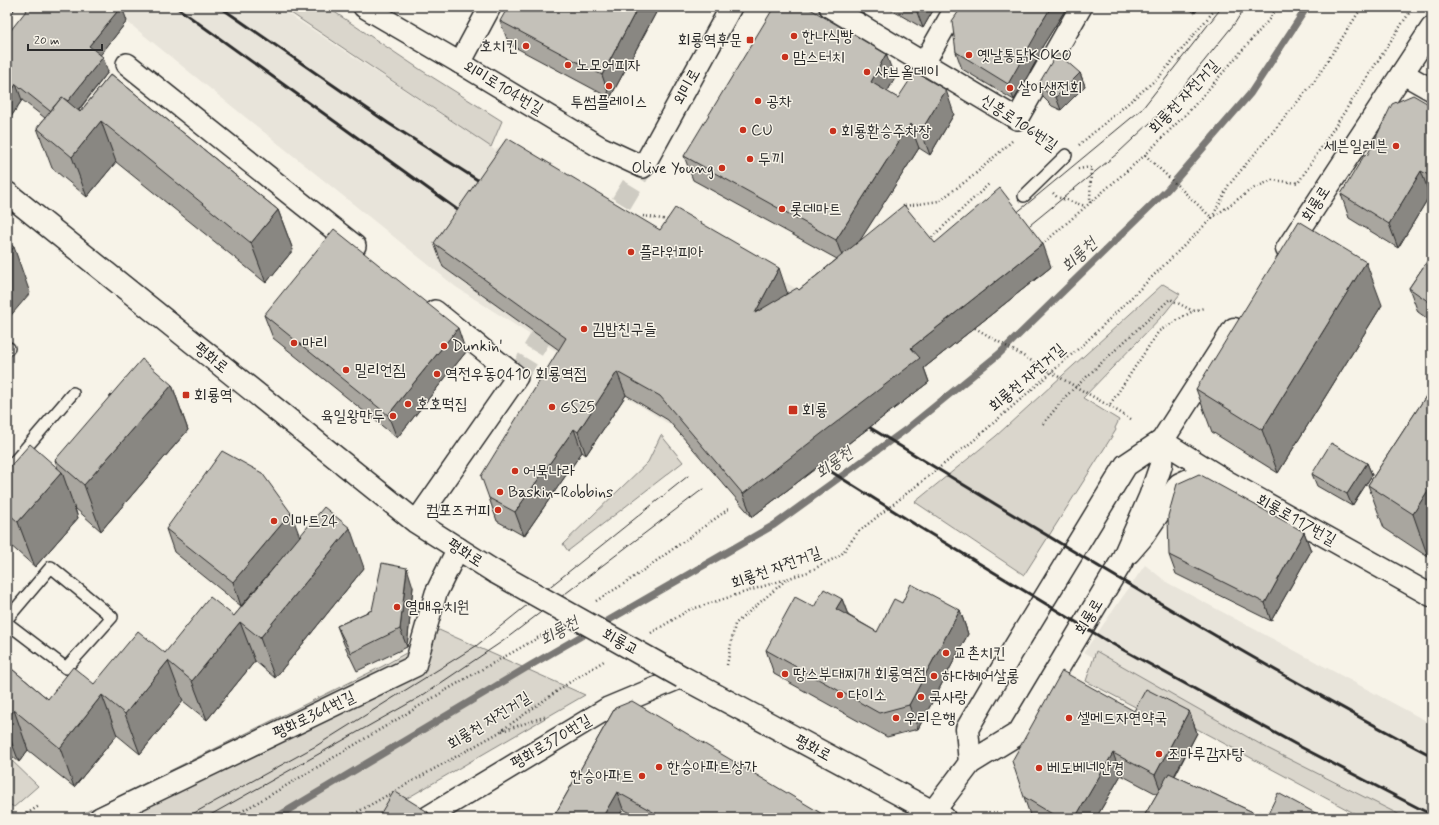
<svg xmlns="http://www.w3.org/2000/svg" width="1439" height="825" font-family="Mynerve,'Poor Story',sans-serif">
<rect width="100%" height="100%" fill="#f7f3e8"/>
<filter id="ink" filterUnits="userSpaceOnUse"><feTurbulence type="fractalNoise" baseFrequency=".025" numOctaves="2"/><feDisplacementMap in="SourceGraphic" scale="8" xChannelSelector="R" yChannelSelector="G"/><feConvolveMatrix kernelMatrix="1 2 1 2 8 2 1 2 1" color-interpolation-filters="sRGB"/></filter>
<g filter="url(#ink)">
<g fill="#e8e4da">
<path d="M109 7H278L495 150 500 147 569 182 668 242 684 225 804 293 681 432 456 287Z"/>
<path d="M1145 565 1168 583 1432 724V818H1378L1084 652Z"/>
</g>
<g fill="#dad6cc" stroke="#82807c">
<path d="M282 7H327L421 70 502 121 491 147Z"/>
<path d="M1163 284 1180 294 1165 313 1083 398 1119 420 1115 428 1116 430 1024 575 915 502 996 436Z"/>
<path d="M661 435 683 462 568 551 563 544 648 462Z"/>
<path d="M439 630 585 695 373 818H74L383 666 413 649Z"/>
<path d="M1096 651 1267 748 1406 818H1363L1173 716 1143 711 1086 681Z"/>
<path d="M7 756 38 786 14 807 7 803Z"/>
</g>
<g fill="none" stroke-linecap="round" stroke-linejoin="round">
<path stroke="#7a7874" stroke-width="7" d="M275 818 531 665 774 525 908 428 999 354 1167 190 1250 94 1307 7"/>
<g stroke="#cecbc2" stroke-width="21" stroke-dasharray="21 10" stroke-linecap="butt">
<path d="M605 230 643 167"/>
<path d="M517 377 556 312"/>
</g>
<g stroke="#2b2b2b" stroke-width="14">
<g id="service">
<path d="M7 28 24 7"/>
<path d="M1024 196 1066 155"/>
<path d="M7 350 9 348"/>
<path d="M7 470 73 393"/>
<path d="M7 619 51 567 112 617 66 668 7 623"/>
</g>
</g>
<g stroke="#2b2b2b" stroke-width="24">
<g id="minor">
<path d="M364 7 460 63 600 147 643 167 731 7"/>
<path d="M830 7 1017 119 1081 7"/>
<path d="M460 63 490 7"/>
<path d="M924 63 956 7"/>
<path d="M127 64 355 246"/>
<path d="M1402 73 1432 90"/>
<path d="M1162 441 1228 482 1432 596"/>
<path d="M416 522 517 377 435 311"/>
<path d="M1129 553 1142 538 1179 484 1192 478 1199 477"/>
<path d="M100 818 415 666 436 593 458 548"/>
<path d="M426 818 608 708 682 677"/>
</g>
</g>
<g stroke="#2b2b2b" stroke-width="25">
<g id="tertiary">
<path d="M1287 249 1432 28"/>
<path d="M970 763 967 729 1012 652 1126 465 1162 441 1234 329"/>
<path d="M931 818 933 812 970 763 1019 733 1122 561 1150 497 1161 465 1162 441"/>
</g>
</g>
<g stroke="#2b2b2b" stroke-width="25">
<g id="secondary">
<path d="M7 193 416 522 495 572"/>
<path d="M682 677 944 818"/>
</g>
</g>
<g stroke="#2b2b2b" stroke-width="2.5" stroke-dasharray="1 3" stroke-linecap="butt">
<path d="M1035 132 1052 144"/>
<path d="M1079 145 1160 76 1217 7"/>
<path d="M1145 155 1212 218 1228 186 1314 82 1362 7"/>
<path d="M1078 169 1091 167 1090 203"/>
<path d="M1053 193 1057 197 1085 206"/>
<path d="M905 206 939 201 973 176 1012 141"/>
<path d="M643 216 669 220"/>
<path d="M929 240 989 184"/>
<path d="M1045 242 1145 155 1192 108 1267 22 1278 7"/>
<path d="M1131 419 1109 406 1159 331 1193 311 1204 308"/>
<path d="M1043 424 1065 397 1170 299 1193 311"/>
<path d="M596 601 627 582 730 508"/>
<path d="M651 633 689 610 808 572 841 555 858 532 973 441 1086 342 1212 218 1252 189 1272 180 1298 183 1413 7"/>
<path d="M727 665 735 624 786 580"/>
<path d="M502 731 547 716"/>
<path d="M20 818 39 806"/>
<path d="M230 818C308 774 383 727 460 682 490 664 520 649 549 631"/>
<path d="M347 818 498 733 570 682 604 661"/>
</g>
<use href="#service" stroke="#f7f3e8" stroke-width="11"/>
<use href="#minor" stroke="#f7f3e8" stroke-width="21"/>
<use href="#tertiary" stroke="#f7f3e8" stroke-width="22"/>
<use href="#secondary" stroke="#f7f3e8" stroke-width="22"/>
<g stroke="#2b2b2b" stroke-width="1">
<path d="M1009 219 1142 109 1222 7"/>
<path d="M1030 225 1118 153 1166 108 1235 23 1245 7"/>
<path d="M185 818 316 746 476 646 688 476"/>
<path d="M205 818 420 697 503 641 703 489"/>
</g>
<g stroke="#2b2b2b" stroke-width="3">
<path d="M176 7 466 216"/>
<path d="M220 7 388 123 487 186"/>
<path d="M859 421C1048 536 1236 653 1432 756"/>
<path d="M811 459 924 530 1109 642 1297 745 1432 815"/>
</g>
<g stroke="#2b2b2b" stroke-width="25" stroke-linecap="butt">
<path id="secondary-bridge" d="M495 572 682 677"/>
</g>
<path stroke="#2b2b2b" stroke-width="2.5" stroke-dasharray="1 3" stroke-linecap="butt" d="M975 328 1109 406"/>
<use href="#secondary-bridge" stroke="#f7f3e8" stroke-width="22"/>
</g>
<g fill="#a9a69f" stroke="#2b2b2b">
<path d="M442 7H452L449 11Z"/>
<path d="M659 7 610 98 509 44 500 21Z"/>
<path d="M886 7H935L923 28Z"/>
<path d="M964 7H1067L1042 47 1043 49 1014 100 962 69 956 52 963 9Z"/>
<path d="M1186 7H1199L1195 13Z"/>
<path d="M127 21 100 55 108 72 79 110 80 112 111 74 278 210 293 250 266 283 116 162 87 197 52 168 37 128 45 118 22 100 7 123V35Z"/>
<path d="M1080 73 1085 86 1061 110 1052 106 1043 97 1038 85Z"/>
<path d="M895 78 887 92 898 98 954 114 930 155 919 148 859 241 935 243 1051 267 924 368 929 382 752 517 668 420 626 395 586 455 582 452 524 536 497 521 489 498 559 350 443 267 434 243 660 230 787 292 786 294 799 290 837 259 693 180 684 156Z"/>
<path d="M1432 106V196L1430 195 1398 248 1349 218 1341 194 1367 156Z"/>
<path d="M1432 254V322L1418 312 1409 288Z"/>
<path d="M1382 305 1278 473 1212 432 1196 389Z"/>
<path d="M264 315 466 352 397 438 273 338Z"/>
<path d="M172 385 188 430 101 531 75 508 78 518 35 567 9 544V546L7 548V470L58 469 55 460Z"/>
<path d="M1432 387 1428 557 1384 528 1368 485Z"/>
<path d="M1367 463 1372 475 1352 506 1317 486 1312 474Z"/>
<path d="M166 529 300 536 364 568 275 678 255 661 207 720 183 701 140 754 117 735 74 787 28 750 19 762 7 752V665L48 699 94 684 165 653 234 616 276 565 241 606 174 552Z"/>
<path d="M1304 532 1311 551 1271 621 1176 574 1169 555Z"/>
<path d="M413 587 407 647 357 671 344 644 337 626 372 610Z"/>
<path d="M842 599 848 615 877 632 902 603 960 610 968 634 918 729 887 737 774 674 766 650 814 607Z"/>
<path d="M615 708 829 818H640L623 809 553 818Z"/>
<path d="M1134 711H1189L1197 733 1175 776 1259 815 1325 818H1143L1157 794 1121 775 1096 818H1031L1024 797Z"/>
</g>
<g fill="#898782" stroke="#2b2b2b">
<path d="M121 7H122L127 21 95 62 89 46Z"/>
<path d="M448 7H452L449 11Z"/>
<path d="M638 7H659L610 98 602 75Z"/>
<path d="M915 7H935L923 28Z"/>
<path d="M1051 7H1067L1042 47 1043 49 1014 100 1008 84 1036 32Z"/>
<path d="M1193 7H1199L1195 13Z"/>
<path d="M886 54 895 78 879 106 871 82Z"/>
<path d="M103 57 108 72 62 131 56 116Z"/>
<path d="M1080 73 1085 86 1061 110 1056 97Z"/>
<path d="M16 84 22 100 7 123V99Z"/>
<path d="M946 90 954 114 930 155 921 131Z"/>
<path d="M101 121 116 162 87 197 72 157Z"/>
<path d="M910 124 919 148 845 264 836 240Z"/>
<path d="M1421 171 1430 195 1398 248 1389 224Z"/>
<path d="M278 210 293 250 266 283 251 243Z"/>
<path d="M1043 244 1051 267 924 368 929 382 752 517 743 494 911 348Z"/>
<path d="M14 247 30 293 7 320V255Z"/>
<path d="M1366 262 1382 305 1278 473 1262 430Z"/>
<path d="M779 268 787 292 763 336 755 313Z"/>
<path d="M458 328 466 352 397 438 388 415Z"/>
<path d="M617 372 626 395 586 455 578 432Z"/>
<path d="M172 385 188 430 101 531 84 485Z"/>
<path d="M574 429 582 452 524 536 515 512Z"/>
<path d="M1367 463 1372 475 1352 506 1347 494Z"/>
<path d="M62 472 78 518 35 567 18 522Z"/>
<path d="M1432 484V552L1428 557 1413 514Z"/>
<path d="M291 513 300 537 241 606 233 582Z"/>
<path d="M350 528 364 568 275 678 260 638Z"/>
<path d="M1304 532 1311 551 1271 621 1265 603Z"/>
<path d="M7 539 9 546 7 548Z"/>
<path d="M407 568 413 587 407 647 400 629Z"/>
<path d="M842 599 851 623 836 609Z"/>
<path d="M960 610 968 634 918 729 909 705Z"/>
<path d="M240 622 255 661 207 720 192 681Z"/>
<path d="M168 661 183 701 140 754 125 714Z"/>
<path d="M102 695 117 735 74 787 60 748Z"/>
<path d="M14 710 28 750 19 762 7 730V719Z"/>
<path d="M1189 711 1197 733 1163 797 1155 775Z"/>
<path d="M1113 753 1121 775 1096 818H1075Z"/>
<path d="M617 792 623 809 618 818H602Z"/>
<path d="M428 812 430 818H424Z"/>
</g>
<g fill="#c4c1b9" stroke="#2b2b2b">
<path d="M29 7H121L89 46 103 57 68 101 62 97 50 111 16 84 7 99V35Z"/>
<path d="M508 7H638L602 75 500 21Z"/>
<path d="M774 7H807L886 54 871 82 898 98 915 72 946 90 921 131 910 124 836 240 684 156Z"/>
<path d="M964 7H1051L1036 32 1037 33 1008 84 956 52 952 21 961 8 963 9Z"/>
<path d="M1057 53 1080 73 1056 97 1048 93 1038 85Z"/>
<path d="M111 74 278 210 251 243 101 121 72 157 37 128 62 97 80 112Z"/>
<path d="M1413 95 1432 106V177L1421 171 1389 224 1341 194 1365 154 1367 156 1392 104Z"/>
<path d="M507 138 660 230 675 208 779 268 755 313 797 288 799 290 904 205 935 243 1000 188 1043 244 911 348 920 358 743 494 660 396 617 372 578 432 574 429 515 512 489 498 481 476 566 338 434 243Z"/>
<path d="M1299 221 1366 262 1262 430 1196 389Z"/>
<path d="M334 229 458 328 388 415 264 315Z"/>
<path d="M7 242 14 247 7 255Z"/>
<path d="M1432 254V304L1409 288Z"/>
<path d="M142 359 172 385 84 485 55 460Z"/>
<path d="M1432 387V484L1413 514 1368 485Z"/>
<path d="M1331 443 1367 463 1347 494 1312 474Z"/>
<path d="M30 444 62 472 18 522 7 512V470Z"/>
<path d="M222 451 262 473 291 513 233 582 166 529Z"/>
<path d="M1199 474 1304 532 1265 603 1169 555 1168 516 1177 484Z"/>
<path d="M324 507 350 528 260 638 240 622 192 681 168 661 125 714 102 695 60 748 14 710 7 719V665L48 699 73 667 94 684 138 631 165 653 210 597 234 616Z"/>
<path d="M382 563 407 568 400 629 351 653 337 626 372 610Z"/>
<path d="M911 584 960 610 909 705 879 713 766 650 795 597 814 607 824 589 842 599 836 609 877 632 894 599 902 603Z"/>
<path d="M1062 671 1134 711 1146 689 1189 711 1155 775 1113 753 1075 818H1059L1024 797 1012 761Z"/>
<path d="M632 701 829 818H664L617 792 602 818H553L615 708Z"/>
<path d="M1169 773 1259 815 1260 812 1267 816 1278 793 1325 818H1143Z"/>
<path d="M394 791 428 812 424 818H378Z"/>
</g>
</g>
<g fill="#c8321e" stroke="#f7f3e8" stroke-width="1.5">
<circle cx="794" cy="36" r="4"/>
<rect x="746" y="36" width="8" height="8" rx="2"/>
<circle cx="526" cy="46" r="4"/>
<circle cx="969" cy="55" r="4"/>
<circle cx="785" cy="57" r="4"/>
<circle cx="568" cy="65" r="4"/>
<circle cx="867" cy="72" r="4"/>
<circle cx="609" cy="86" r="4"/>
<circle cx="1010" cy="88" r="4"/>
<circle cx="758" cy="101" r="4"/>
<circle cx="743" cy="130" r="4"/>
<circle cx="833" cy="131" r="4"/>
<circle cx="1396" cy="146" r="4"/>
<circle cx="750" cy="159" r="4"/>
<circle cx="722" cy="168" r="4"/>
<circle cx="782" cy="209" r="4"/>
<circle cx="631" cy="252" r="4"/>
<circle cx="584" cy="329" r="4"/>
<circle cx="294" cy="343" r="4"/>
<circle cx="444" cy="346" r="4"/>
<circle cx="346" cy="370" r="4"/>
<circle cx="437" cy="374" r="4"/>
<rect x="182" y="391" width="8" height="8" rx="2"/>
<circle cx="408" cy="404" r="4"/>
<circle cx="552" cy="407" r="4"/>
<rect x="788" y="405" width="10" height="10" rx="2"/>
<circle cx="393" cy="416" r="4"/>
<circle cx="515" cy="471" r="4"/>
<circle cx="500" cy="492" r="4"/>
<circle cx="498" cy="510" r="4"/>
<circle cx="274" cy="521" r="4"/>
<circle cx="397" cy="607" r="4"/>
<circle cx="946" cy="653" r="4"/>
<circle cx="785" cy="674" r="4"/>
<circle cx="934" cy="676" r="4"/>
<circle cx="840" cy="695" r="4"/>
<circle cx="921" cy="697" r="4"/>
<circle cx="896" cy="718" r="4"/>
<circle cx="1069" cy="718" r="4"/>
<circle cx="1159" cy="754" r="4"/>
<circle cx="659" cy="767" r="4"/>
<circle cx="1039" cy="768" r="4"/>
<circle cx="642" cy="776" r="4"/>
</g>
<g text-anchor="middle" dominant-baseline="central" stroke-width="3" stroke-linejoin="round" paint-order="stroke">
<g font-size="16" fill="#2b2b2b" stroke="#f7f3e8" text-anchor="start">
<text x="802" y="36">한나식빵</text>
<text x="742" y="40" text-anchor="end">회룡역후문</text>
<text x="518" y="46" text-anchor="end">호치킨</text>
<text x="977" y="55">옛날통닭KOKO</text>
<text x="793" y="57">맘스터치</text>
<text x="576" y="65">노모어피자</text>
<text x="875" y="72">샤브올데이</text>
<text x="1018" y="88">살아생전회</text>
<text x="766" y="101">공차</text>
<text x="609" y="102" text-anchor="middle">투썸플레이스</text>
<text x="751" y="130">CU</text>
<text x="841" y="131">회룡환승주차장</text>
<text x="1388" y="146" text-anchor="end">세븐일레븐</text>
<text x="758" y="159">두끼</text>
<text x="714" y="168" text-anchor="end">Olive Young</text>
<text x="790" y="209">롯데마트</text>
<text x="639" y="252">플라워피아</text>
<text x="592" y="329">김밥친구들</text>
<text x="302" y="343">마리</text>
<text x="452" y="346">Dunkin'</text>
<text x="354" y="370">밀리언짐</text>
<text x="445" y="374">역전우동0410 회룡역점</text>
<text x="194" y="395">회룡역</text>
<text x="416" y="404">호호떡집</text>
<text x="560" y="407">GS25</text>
<text x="802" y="410">회룡</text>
<text x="385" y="416" text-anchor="end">육일왕만두</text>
<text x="523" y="471">어묵나라</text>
<text x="508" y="492">Baskin-Robbins</text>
<text x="490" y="510" text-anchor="end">컴포즈커피</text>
<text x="282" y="521">이마트24</text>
<text x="405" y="607">열매유치원</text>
<text x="954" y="653">교촌치킨</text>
<text x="793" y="674">땅스부대찌개 회룡역점</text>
<text x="942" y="676">하다헤어살롱</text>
<text x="848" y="695">다이소</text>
<text x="929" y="697">국사랑</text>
<text x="904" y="718">우리은행</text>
<text x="1077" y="718">셀메드자연약국</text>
<text x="1167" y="754">조마루감자탕</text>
<text x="667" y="767">한승아파트상가</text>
<text x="1047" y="768">베도베네안경</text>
<text x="634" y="776" text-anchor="end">한승아파트</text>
</g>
<g font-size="16" fill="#2b2b2b" stroke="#f7f3e8">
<text transform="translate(687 87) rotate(-61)">외미로</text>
<text transform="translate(503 88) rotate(31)">외미로104번길</text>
<text transform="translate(1184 97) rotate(-47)">회룡천 자전거길</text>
<text transform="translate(1019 123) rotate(34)">신흥로106번길</text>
<text transform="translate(1316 204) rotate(-57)">회룡로</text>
<text transform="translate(211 358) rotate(39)">평화로</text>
<text transform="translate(1027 378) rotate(-41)">회룡천 자전거길</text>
<text transform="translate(1296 520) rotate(29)">회룡로117번길</text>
<text transform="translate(465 553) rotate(33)">평화로</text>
<text transform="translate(776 568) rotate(-20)">회룡천 자전거길</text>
<text transform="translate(1089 617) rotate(-59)">회룡로</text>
<text transform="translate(620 642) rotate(29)">회룡교</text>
<text transform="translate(314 715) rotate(-26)">평화로364번길</text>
<text transform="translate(489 721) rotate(-32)">회룡천 자전거길</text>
<text transform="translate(551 742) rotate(-31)">평화로370번길</text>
<text transform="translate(813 748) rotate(28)">평화로</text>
</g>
<g font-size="17" font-style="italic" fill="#53524f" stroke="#f7f3e8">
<text transform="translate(1079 255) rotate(-44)">회룡천</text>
<text transform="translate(834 463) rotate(-36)">회룡천</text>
<text transform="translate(559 631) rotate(-30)">회룡천</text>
</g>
</g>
<rect width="1439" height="825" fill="none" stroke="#f7f3e8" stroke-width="24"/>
<rect x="12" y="12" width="1415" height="801" fill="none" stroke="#2b2b2b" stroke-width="1.5" filter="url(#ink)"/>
<path d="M28 44v6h74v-6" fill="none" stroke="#2b2b2b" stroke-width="2"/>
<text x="34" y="44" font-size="12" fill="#2b2b2b" stroke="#f7f3e8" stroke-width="3" paint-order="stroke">20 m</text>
</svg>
